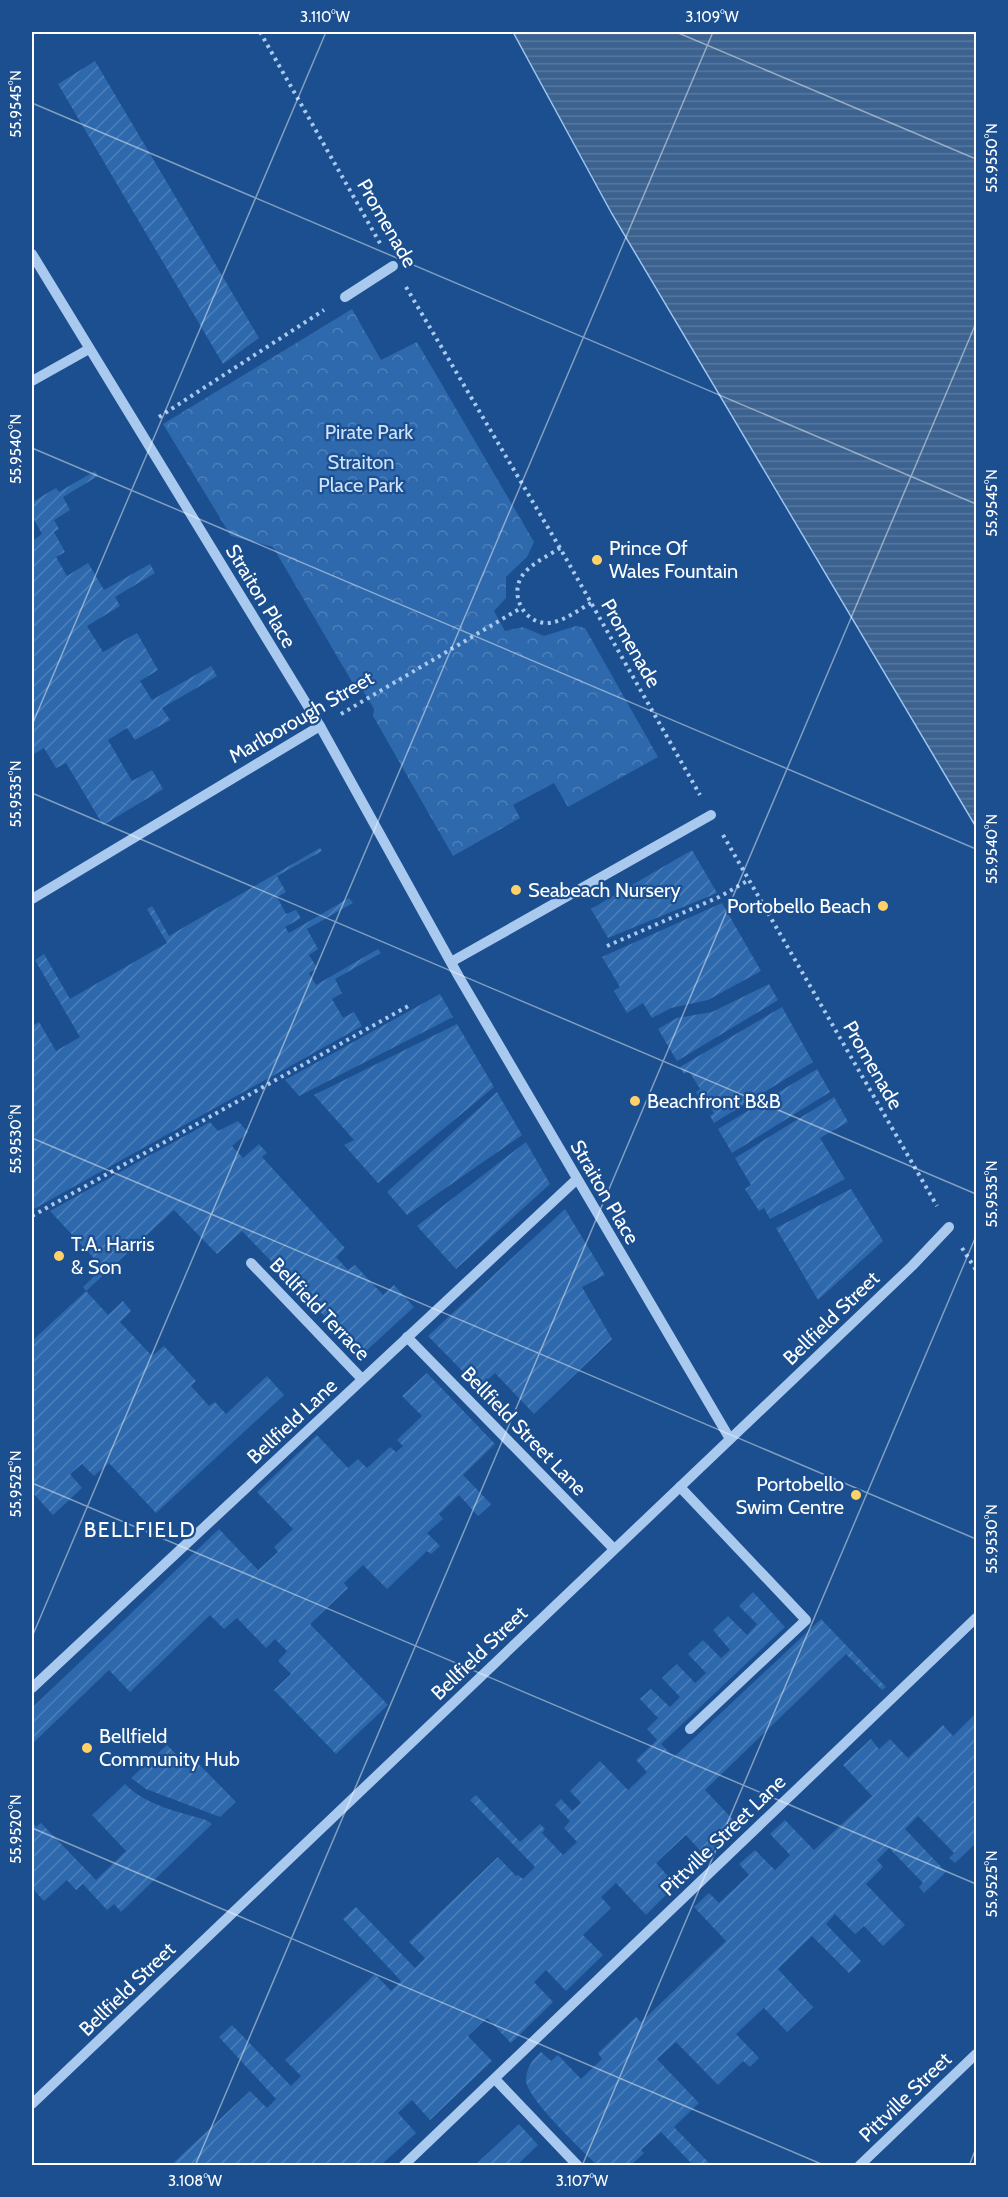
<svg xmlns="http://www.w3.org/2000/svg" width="1008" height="2197" font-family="Cabin,sans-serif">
<defs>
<pattern id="forest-crowns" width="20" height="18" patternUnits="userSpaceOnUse" patternTransform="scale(1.5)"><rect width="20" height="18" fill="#2e69ad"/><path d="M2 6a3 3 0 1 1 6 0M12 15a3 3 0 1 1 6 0" fill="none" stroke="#4d80b9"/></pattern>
<pattern id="garden-furrows" width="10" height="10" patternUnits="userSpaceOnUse" patternTransform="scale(1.5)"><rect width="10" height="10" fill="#2e69ad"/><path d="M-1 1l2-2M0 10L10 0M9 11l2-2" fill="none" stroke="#4d80b9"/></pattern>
<pattern id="water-rules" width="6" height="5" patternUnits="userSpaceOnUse" patternTransform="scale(1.5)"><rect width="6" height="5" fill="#3c6290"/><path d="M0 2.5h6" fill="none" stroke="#597aa1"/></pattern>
</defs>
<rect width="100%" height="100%" fill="#1b4f8f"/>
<path fill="url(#forest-crowns)" d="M352 309 381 360 417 342 534 542 527 557 506 577V598L494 611 505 631 523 627 544 636 576 626 585 628 658 757 568 807 554 783 513 805 520 818 453 856 373 716 374 709 362 689 355 687 273 547 231 536 163 424Z"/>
<g fill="url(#garden-furrows)">
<path d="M95 61 259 338 223 364 58 84Z"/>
<path d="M95 471 98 476 63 497 70 510 54 520 59 529 54 532 65 552 56 557 67 576 88 563 104 590 150 564 155 573 115 597 120 606 87 626 103 652 137 633 158 670 140 681 152 700 211 666 217 676 162 708 170 720 135 740 127 728 108 740 132 781 152 770 163 789 103 825 66 763 56 768 44 748 32 755V541L42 534 32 516V497L34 501 56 488 59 492Z"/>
<path d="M320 848 322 851 277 876 286 892 277 897 286 914 296 910 301 918 285 927 289 933 349 898 353 903 307 929 318 949 309 955 317 968 309 973 316 985 378 949 381 953 335 979 342 993 332 999 343 1018 354 1012 362 1026 32 1210V1026L39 1022 56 1051 80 1037 35 960 44 954 70 999 167 943 147 909 152 906 169 936Z"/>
<path d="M692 850 717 893 608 938 591 909Z"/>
<path d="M722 903 761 971 708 1000 671 1008 652 1018 643 1003 627 1013 614 991 620 987 602 957Z"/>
<path d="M769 984 778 1000 677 1061 658 1029 677 1018 712 1012Z"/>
<path d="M440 994 453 1017 299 1096 285 1080Z"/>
<path d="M782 1007 813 1062 714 1123 710 1116 714 1113 705 1097 700 1100 696 1092 700 1089 689 1071 684 1074 680 1067Z"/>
<path d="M457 1024 494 1087 378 1183 344 1145 354 1140 314 1095Z"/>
<path d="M817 1069 830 1092 732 1153 718 1129Z"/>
<path d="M497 1092 522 1135 407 1215 387 1192Z"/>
<path d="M834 1097 848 1122 820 1138 845 1179 770 1219 764 1208 759 1211 745 1189 751 1185 735 1158Z"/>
<path d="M238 1121 248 1132 232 1146 243 1158 259 1144 267 1153 262 1157 345 1248 336 1257 348 1270 355 1265 383 1295 394 1285 414 1307 366 1351H358L242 1231 217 1254 174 1210 86 1291 108 1315 123 1301 131 1311 120 1322 152 1356 164 1346 196 1381 191 1386 209 1406 215 1402 226 1414 267 1376 284 1395 156 1513 109 1463 94 1476 82 1464 70 1474 82 1488 53 1515 32 1492V1341L86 1291 83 1287 103 1268 50 1211 210 1122 218 1131Z"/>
<path d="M526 1142 550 1184 456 1269 417 1226Z"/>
<path d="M851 1189 883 1241 818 1300 776 1228Z"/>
<path d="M565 1209 605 1275 582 1287 612 1339 534 1414 495 1373 479 1388 428 1336Z"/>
<path d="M427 1373 495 1444 463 1475 491 1504 478 1516 459 1495 439 1514 443 1519 427 1533 440 1546 431 1554 427 1551 387 1589 363 1565 344 1583 348 1588 310 1624 388 1705 336 1754 274 1690 291 1674 278 1661 287 1651 275 1639 266 1648 237 1618 224 1629 210 1615 130 1692 109 1670 32 1744V1708L219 1529 258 1570 278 1552 274 1547 293 1529 257 1492 317 1435 348 1468 358 1459 367 1468 390 1447 396 1452 403 1446 397 1440 422 1416 402 1396Z"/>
<path d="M753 1592 785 1627 661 1744 674 1757 821 1619 886 1687 882 1690 846 1654 705 1790 739 1826 706 1857 686 1835 656 1863 676 1885 646 1915 616 1883 601 1897 611 1908 583 1935 603 1955 566 1991 546 1970 534 1982 553 2002 511 2043 487 2018 468 2036 492 2061 430 2120 412 2100 398 2113 416 2133 381 2165H171L250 2091 267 2108 276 2099 219 2037 232 2025 291 2086 301 2076 285 2060 375 1974 391 1991 401 1981 343 1919 356 1907 415 1968 425 1958 409 1942 498 1857 516 1876 518 1875 523 1879 535 1867 470 1800 476 1795 520 1842 540 1824 545 1829 542 1833 563 1855 577 1842 564 1828 570 1821 555 1805 561 1799 572 1811 581 1803 570 1791 600 1761 628 1790 647 1772 636 1760 657 1740 647 1729 658 1718 640 1699 651 1689 670 1707 680 1697 662 1678 677 1664 695 1683 706 1673 688 1654 703 1640 721 1658 730 1650 713 1630 728 1616 747 1635 757 1624 739 1606Z"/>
<path d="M976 1713V1843L955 1863 949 1858 954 1853 918 1816 905 1829 946 1872 924 1893 919 1887 923 1883 889 1848 877 1860 883 1867 866 1884 905 1925 883 1946 864 1926 855 1934 835 1914 826 1924 861 1961 849 1973 812 1936 778 1969 813 2007 787 2032 764 2008 736 2034 759 2058 750 2067 743 2061 718 2085 676 2042 657 2059 699 2103 674 2127 711 2165H693L661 2132 641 2150 644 2153 631 2165H614L612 2163 609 2165H597C582 2150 526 2098 526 2080 526 2068 533 2059 541 2052L551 2061 558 2055 581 2079 602 2059 598 2053 636 2017 641 2022 726 1941 694 1907 709 1893 719 1903 749 1875 739 1864 755 1850 775 1870 790 1855 770 1834 785 1820 814 1850 872 1796 843 1765 871 1739 879 1749 890 1739 908 1758 943 1725 953 1736Z"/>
<path d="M167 1745 179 1757 186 1751 236 1802 220 1817 146 1789 131 1778Z"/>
<path d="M125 1784C145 1805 179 1812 206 1820L212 1824 121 1912 114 1904 107 1910 83 1884 76 1890 67 1880 44 1901 34 1890 32 1891V1822L36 1827 41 1823 96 1880 126 1851 92 1815Z"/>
<path d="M519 2124 538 2145 517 2165H475Z"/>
</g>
<path fill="url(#water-rules)" stroke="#9cc4f0" stroke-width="1.5" d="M513 32H976V827L612 214Z"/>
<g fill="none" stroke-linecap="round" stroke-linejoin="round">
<g stroke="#a9c9ee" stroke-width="4" stroke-dasharray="3 4.5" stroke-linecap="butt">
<path d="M260 32 381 245"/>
<path d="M406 287 560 548 700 795"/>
<path d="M159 417 324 310"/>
<path d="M560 548C548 556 530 564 522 576 509 596 525 624 548 623 563 622 578 610 591 603"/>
<path d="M341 714 521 608"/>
<path d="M723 835 937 1206"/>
<path d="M607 946 719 897 749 880"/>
<path d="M32 1216 410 1005"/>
<path d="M962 1248 976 1270"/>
</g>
<g stroke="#a9c9ee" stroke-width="10">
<path d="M32 254 320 726 459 977 730 1439"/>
<path d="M345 297 393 266"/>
<path d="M32 381 89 349"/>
<path d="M32 899 320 726"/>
<path d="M451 962 711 815"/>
<path d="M251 1263 362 1379"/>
<path d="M407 1337 614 1549"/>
<path d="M680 1487 806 1620 690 1729"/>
<path d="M32 1688 576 1180"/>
<path d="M495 2079 578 2166"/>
<path d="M32 2104 912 1266 949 1227"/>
<path d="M403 2166 976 1618"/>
<path d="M859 2166 976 2054"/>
</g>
</g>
<path fill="none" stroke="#fff" stroke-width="1.5" stroke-opacity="0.45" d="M676 32 976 159M32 103 976 504M32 448 976 849M32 725 326 32M32 793 976 1194M32 1138 976 1539M32 1483 976 1884M32 1637 713 32M32 1828 826 2166M195 2166 976 323M582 2166 976 1236M969 2166 976 2148"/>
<g fill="#ffd166" stroke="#1b4f8f" stroke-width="2">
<circle cx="597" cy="560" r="6"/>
<circle cx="516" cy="890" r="6"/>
<circle cx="883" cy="906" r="6"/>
<circle cx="635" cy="1101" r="6"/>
<circle cx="59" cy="1256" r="6"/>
<circle cx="856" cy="1495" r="6"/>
<circle cx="87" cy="1748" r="6"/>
</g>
<g text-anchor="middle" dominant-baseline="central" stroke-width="4.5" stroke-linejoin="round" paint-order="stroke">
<g font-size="20" fill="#fff" stroke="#1b4f8f">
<text transform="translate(387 223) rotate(60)">Promenade</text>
<text transform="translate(261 596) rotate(59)">Straiton Place</text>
<text transform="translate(631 643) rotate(60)">Promenade</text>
<text transform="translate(301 717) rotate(-30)">Marlborough Street</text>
<text transform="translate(873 1065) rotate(60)">Promenade</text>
<text transform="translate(605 1192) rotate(60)">Straiton Place</text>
<text transform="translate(320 1309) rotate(46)">Bellfield Terrace</text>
<text transform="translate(831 1318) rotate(-44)">Bellfield Street</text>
<text transform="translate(292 1421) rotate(-43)">Bellfield Lane</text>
<text transform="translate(524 1431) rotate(46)">Bellfield Street Lane</text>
<text transform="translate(479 1653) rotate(-44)">Bellfield Street</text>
<text transform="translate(723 1835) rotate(-44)">Pittville Street Lane</text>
<text transform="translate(127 1989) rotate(-44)">Bellfield Street</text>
<text transform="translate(905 2097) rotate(-44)">Pittville Street</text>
</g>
<g font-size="20" fill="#cfe3fa" stroke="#1b4f8f">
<text x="369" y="432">Pirate Park</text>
<text x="361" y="462">Straiton<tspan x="361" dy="23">Place Park</tspan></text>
</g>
<g font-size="20" fill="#fff" stroke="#1b4f8f" text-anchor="start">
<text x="609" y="548">Prince Of<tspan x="609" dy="23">Wales Fountain</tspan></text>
<text x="528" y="890">Seabeach Nursery</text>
<text x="871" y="906" text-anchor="end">Portobello Beach</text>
<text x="647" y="1101">Beachfront B&amp;B</text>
<text x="71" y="1244">T.A. Harris<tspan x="71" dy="23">&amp; Son</tspan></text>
<text x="844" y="1484" text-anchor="end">Portobello<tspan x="844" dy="23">Swim Centre</tspan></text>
<text x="99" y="1736">Bellfield<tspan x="99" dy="23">Community Hub</tspan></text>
</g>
<g font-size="21" letter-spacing="1.5" fill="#fff" stroke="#1b4f8f">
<text x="140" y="1529">BELLFIELD</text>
</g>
</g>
<rect width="1008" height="2197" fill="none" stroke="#1b4f8f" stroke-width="66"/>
<rect x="33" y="33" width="942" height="2131" fill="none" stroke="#fff" stroke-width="2"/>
<g font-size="15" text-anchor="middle" fill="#fff">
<text x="325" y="22">3.110°W</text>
<text x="712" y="22">3.109°W</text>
<text transform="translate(16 104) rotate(-90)" y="5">55.9545°N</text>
<text transform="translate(992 158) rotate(-90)" y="5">55.9550°N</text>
<text transform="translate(16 449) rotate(-90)" y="5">55.9540°N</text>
<text transform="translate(992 503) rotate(-90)" y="5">55.9545°N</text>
<text transform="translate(16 794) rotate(-90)" y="5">55.9535°N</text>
<text transform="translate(992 849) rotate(-90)" y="5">55.9540°N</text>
<text transform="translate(16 1139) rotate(-90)" y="5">55.9530°N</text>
<text transform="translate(992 1194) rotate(-90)" y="5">55.9535°N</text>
<text transform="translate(16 1484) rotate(-90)" y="5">55.9525°N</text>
<text transform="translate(992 1539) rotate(-90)" y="5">55.9530°N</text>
<text transform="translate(16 1829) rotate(-90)" y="5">55.9520°N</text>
<text transform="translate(992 1884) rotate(-90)" y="5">55.9525°N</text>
<text x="195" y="2186">3.108°W</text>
<text x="582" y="2186">3.107°W</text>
</g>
</svg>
